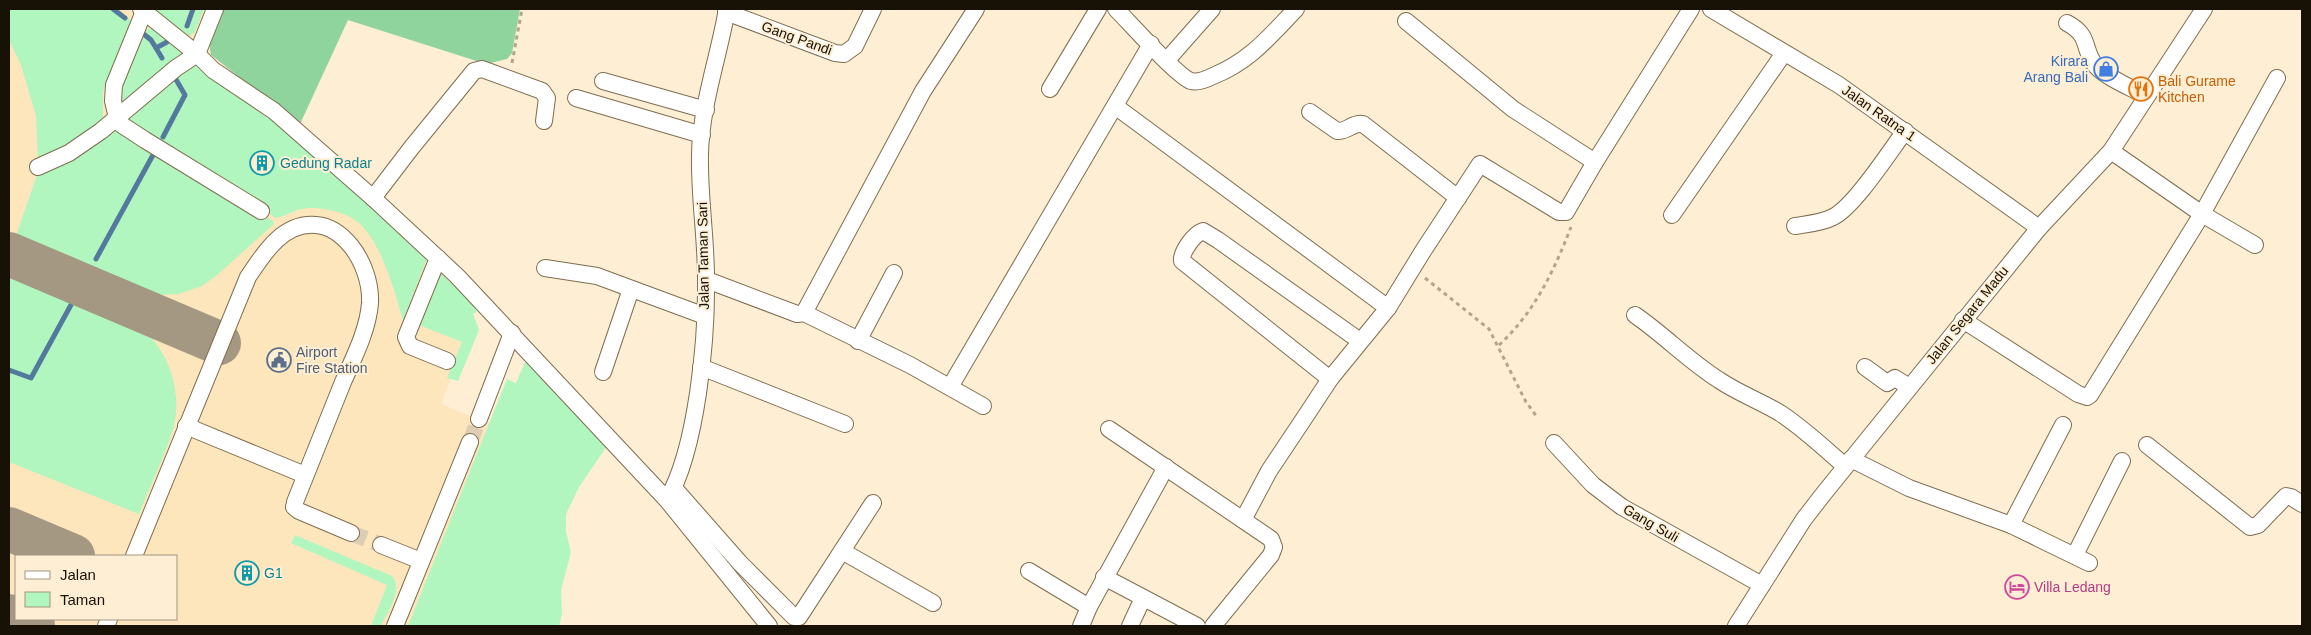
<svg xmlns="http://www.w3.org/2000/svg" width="2311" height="635" font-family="Arial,sans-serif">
<rect width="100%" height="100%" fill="#feeed3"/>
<path fill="#fde5bc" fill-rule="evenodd" d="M9 9H223L208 49 211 55 218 61 204 90 345 187 462 301 477 334 458 381 451 379 441 404 490 424 408 626H9ZM16 556H176V619H16Z"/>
<g fill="#b1f6be">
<path d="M9 9H118L131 21 103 91V118L97 128 38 161 36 116 21 65 9 40Z"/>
<path d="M153 9H204L195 32 189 36Z"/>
<path d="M150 28 156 29 185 53 120 103 123 85 145 31Z"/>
<path d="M197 65 260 111 293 138 427 258 403 321C395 292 382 244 359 223 347 212 324 207 308 208 295 209 284 217 276 218L131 122 128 118 186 68Z"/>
<path d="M114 129 260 213 273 221 274 224 217 275 202 286 179 294 154 295 129 289 28 246 17 233 38 172Z"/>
<path d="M15 269 128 316C163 340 185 385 173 429 164 458 150 486 139 514L9 462V270Z"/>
<path d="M440 273 468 298 477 312 473 314 479 330 458 381 447 378 462 342 419 325Z"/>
<path d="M526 360 609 443 579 487 566 514V532L571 552 561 590 562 614 559 626H408L507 379 516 383Z"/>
<path d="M295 535 392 576C404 589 387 613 381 626H371L387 585 291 543Z"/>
</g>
<path fill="#8fd39d" d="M223 9H520L512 53 507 59 486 64 348 20 300 124 211 55 209 43Z"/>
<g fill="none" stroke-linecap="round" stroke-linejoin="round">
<g stroke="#54799e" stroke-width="5">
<path d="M113 9 125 18"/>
<path d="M187 26 193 9"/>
<path d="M140 31 151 40 156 48"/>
<path d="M162 58 156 48 167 42"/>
<path d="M163 137 185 95 174 76"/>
<path d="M96 259 153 155"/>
<path d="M9 370 31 378 72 303"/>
</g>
<g stroke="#a49882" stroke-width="44">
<path d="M9 254 219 343"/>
<path d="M9 529 73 556"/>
<path d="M9 616 33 626"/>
</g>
<g stroke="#dccdb4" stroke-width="16" stroke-dasharray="16 8" stroke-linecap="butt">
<path d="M470 442 479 419"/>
<path d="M351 533 381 545"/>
</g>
<g stroke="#7f6d4f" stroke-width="18">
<g id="minor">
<path d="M141 9 197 54 213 70 274 111 373 198 457 276 667 500 769 626"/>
<path d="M145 9 114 85 113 101 117 118 122 125 145 140 261 211"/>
<path d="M1116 9C1129 22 1178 77 1191 81 1198 83 1207 79 1213 76 1250 61 1269 37 1296 9"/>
<path d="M1711 9 1839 85 2039 228"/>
<path d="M726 12 835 53 844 54 855 46 873 9"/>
<path d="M1406 21 1513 109 1595 162"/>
<path d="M2067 23C2092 36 2082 51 2096 66 2107 78 2132 88 2146 96"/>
<path d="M1167 60 1212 9"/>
<path d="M603 81 706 110"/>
<path d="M1050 89 1098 9"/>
<path d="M576 98 702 135"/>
<path d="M1115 106 1388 308"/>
<path d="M1310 112 1337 131C1347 132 1353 122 1363 124L1458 198"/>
<path d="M2111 151 2202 214 2255 245"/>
<path d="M38 167 69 153 101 131 176 68 197 54 215 9"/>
<path d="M373 198 412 147 474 71 482 69 542 91 547 98 544 121"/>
<path d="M1672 215 1784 53"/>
<path d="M1795 226C1807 224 1822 223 1833 217 1854 207 1890 151 1905 131"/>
<path d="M438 258 406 337 410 346 447 361"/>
<path d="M545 268 597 276 705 316"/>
<path d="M707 280 797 314 804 313 923 91 976 9"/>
<path d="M804 313 910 365 983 406"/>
<path d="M1635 315C1664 335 1689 361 1719 380 1738 393 1760 401 1780 413 1803 428 1824 448 1845 466"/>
<path d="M1963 320 2078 394 2087 397 2090 395 2202 214 2277 78"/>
<path d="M858 341 894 273"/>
<path d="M701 367 845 424"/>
<path d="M1865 367 1887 383 1895 378 1909 387"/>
<path d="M603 372 631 289"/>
<path d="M1330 379 1182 261C1181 252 1194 234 1203 231L1218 240 1360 341"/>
<path d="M950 387 1151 44"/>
<path d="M479 419 512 333"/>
<path d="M186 426 305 475"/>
<path d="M1109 429 1271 539 1274 547 1271 555 1213 626"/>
<path d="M1554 443 1593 485 1622 507 1762 585"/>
<path d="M2147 445 2250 527 2258 525 2286 496 2291 497 2302 504"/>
<path d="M1851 459 1909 488 2011 525 2089 563"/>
<path d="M674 488 740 563 794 617H799L873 503"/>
<path d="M667 500C697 449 707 338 706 278 706 237 699 195 700 154 701 105 719 56 727 9"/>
<path d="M1243 520 1269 471 1307 414 1330 379 1388 308 1423 251 1480 164 1559 212H1566L1595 162 1691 9"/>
<path d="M2011 525 2063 425"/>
<path d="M381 545 421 561"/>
<path d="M842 551 933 603"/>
<path d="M2075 555 2122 461"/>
<path d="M134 556 248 277C264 253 283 222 316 225 330 226 342 235 351 246 363 261 371 283 370 303 368 330 354 357 343 382 327 422 311 462 295 502L294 507 299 511 351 533"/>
<path d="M1029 571 1089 607 1081 626"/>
<path d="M1104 577 1197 626"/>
<path d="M1089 607 1166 467"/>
<path d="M106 626 109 619"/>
<path d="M395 626 470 442"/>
<path d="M1130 626 1143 598"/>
<path d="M1736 626 1804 519 1825 492 2039 228 2111 151 2204 9"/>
</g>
</g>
<g stroke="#b2a58f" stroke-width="3" stroke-dasharray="4 4" stroke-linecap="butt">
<path d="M512 63 522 9"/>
<path d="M1425 278 1489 329 1526 402 1537 417"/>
<path d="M1499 345C1534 313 1554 271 1571 227"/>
</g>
<use href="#minor" stroke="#fff" stroke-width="16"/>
</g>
<defs>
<g id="shop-ring" transform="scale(1.25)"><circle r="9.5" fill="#feeed3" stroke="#3f7fe0" stroke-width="1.5"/><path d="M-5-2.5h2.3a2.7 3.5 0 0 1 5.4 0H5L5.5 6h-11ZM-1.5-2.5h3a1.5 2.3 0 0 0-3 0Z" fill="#3f7fe0"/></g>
<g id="restaurant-ring" transform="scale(1.25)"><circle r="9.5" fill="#feeed3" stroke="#e8710a" stroke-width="1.5"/><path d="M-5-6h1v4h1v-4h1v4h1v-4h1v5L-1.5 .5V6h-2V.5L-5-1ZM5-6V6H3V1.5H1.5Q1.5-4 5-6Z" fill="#e8710a"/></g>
<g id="building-ring" transform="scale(1.25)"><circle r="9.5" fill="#feeed3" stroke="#0f9aa8" stroke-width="1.5"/><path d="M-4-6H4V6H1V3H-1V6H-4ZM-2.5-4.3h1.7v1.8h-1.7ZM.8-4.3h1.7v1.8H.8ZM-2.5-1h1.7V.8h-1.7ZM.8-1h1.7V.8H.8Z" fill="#0f9aa8"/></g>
<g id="civic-ring" transform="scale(1.25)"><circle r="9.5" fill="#feeed3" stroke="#5c6f8a" stroke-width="1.5"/><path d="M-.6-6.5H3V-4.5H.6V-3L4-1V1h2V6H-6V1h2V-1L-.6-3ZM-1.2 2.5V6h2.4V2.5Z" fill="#5c6f8a"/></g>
<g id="hotel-ring" transform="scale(1.25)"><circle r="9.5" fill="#feeed3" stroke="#d1479c" stroke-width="1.5"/><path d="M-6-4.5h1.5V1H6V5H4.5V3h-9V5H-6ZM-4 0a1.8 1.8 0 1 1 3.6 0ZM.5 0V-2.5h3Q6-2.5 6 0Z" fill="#d1479c"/></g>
</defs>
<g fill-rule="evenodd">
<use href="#shop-ring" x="2106" y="69"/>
<use href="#restaurant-ring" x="2141" y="89"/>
<use href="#building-ring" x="262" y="163"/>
<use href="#civic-ring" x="279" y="360"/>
<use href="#building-ring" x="247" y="573"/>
<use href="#hotel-ring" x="2017" y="587"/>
</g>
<g text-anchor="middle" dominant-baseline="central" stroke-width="4" stroke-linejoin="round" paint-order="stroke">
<g font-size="14" fill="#181106" stroke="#feeed3">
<text transform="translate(797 38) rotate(20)">Gang Pandi</text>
<text transform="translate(1879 113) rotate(35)">Jalan Ratna 1</text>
<text transform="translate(703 256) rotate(-91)">Jalan Taman Sari</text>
<text transform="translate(1967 315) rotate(-51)">Jalan Segara Madu</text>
<text transform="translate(1651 523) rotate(30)">Gang Suli</text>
</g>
<g font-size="14" fill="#366cbe" stroke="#feeed3" text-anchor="end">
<text x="2088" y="61">Kirara<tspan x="2088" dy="16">Arang Bali</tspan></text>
</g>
<g font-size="14" fill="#c56008" stroke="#feeed3" text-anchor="start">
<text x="2158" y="81">Bali Gurame<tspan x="2158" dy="16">Kitchen</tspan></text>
</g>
<g font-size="14" fill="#0d838f" stroke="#feeed3" text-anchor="start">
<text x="280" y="163">Gedung Radar</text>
<text x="264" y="573">G1</text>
</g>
<g font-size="14" fill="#4e5e75" stroke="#feeed3" text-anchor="start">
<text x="296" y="352">Airport<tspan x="296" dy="16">Fire Station</tspan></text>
</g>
<g font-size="14" fill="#b23c85" stroke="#feeed3" text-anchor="start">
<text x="2034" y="587">Villa Ledang</text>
</g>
</g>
<rect width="2311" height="635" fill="none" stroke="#181106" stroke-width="20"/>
<rect x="15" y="555" width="162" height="65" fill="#feeed3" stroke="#a29681"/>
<rect x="25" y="571" width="25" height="8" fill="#ffffff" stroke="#a29681"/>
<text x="60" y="580" font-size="15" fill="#181106">Jalan</text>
<rect x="25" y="592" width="25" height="15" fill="#b1f6be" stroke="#a29681"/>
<text x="60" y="605" font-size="15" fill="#181106">Taman</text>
</svg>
